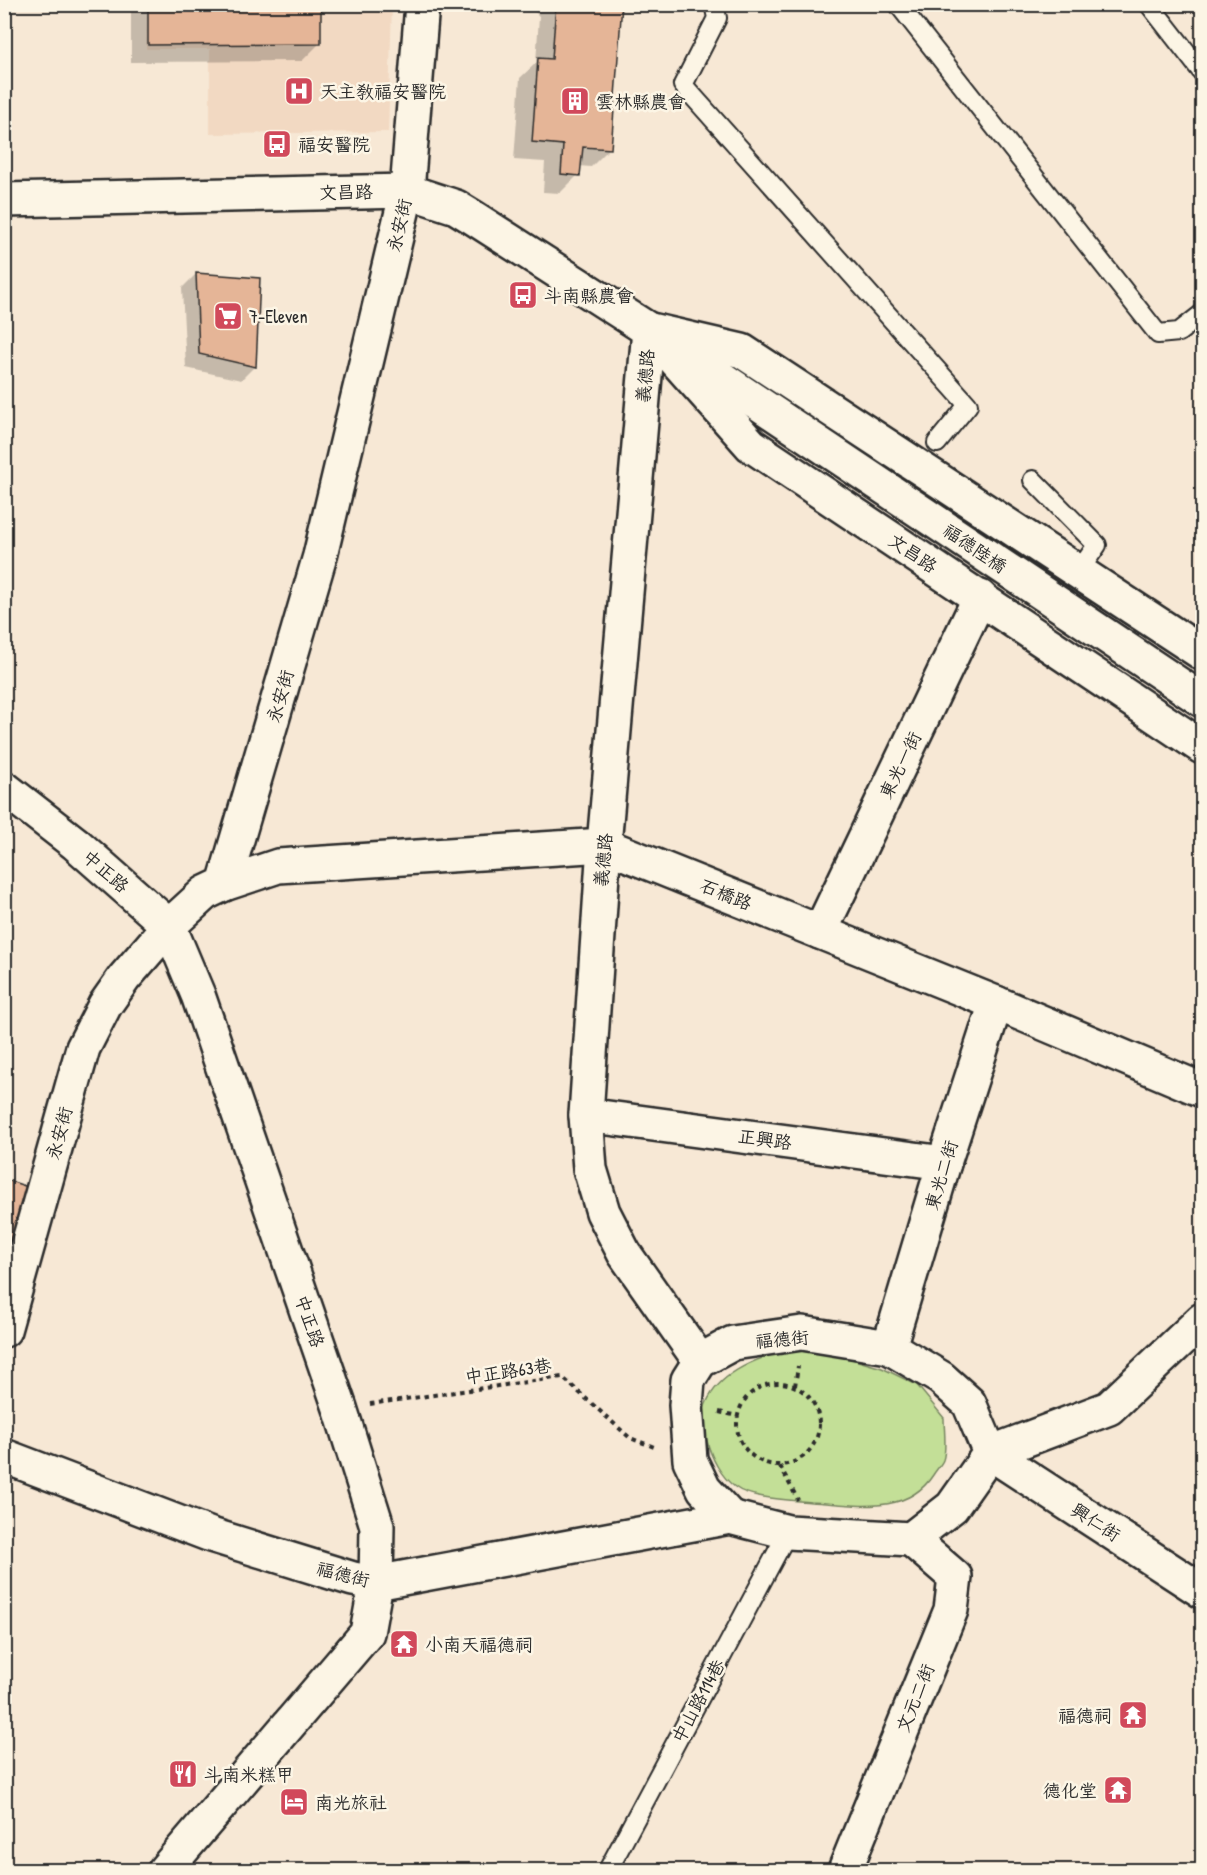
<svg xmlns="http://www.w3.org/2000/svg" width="1207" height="1875" font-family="'Patrick Hand','LXGW WenKai TC',sans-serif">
<rect width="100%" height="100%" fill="#f7e8d5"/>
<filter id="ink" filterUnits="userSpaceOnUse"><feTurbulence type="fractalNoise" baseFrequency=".0167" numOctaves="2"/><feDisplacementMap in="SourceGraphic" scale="12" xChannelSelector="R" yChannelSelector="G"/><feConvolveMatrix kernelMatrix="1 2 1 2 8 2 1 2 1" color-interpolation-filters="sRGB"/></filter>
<g filter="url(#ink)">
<path fill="#f2d9c2" d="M147 5H392L388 132 210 134V49H146Z"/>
<path fill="#c3df97" stroke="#778561" stroke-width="1.5" d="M802 1347 821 1350 882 1368 917 1385 944 1418C944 1430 947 1449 943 1460 941 1465 936 1470 933 1475 906 1517 853 1504 811 1502 792 1500 750 1499 735 1487 721 1477 711 1457 707 1441 705 1435 702 1426 702 1419 708 1372 762 1355 802 1347Z"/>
<g fill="#0003">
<path d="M131 4H320V43L302 61 131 62Z"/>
<path d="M527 4H621L610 148 591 167 579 166 578 175 560 193 543 192 545 162 514 160 520 78 536 63 539 16Z"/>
<path d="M196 274 255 366 241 380 186 368 182 288Z"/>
</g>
<g fill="#e5b597" stroke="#2b2b2b" stroke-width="1.5">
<path d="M148 4H321V44L148 45Z"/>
<path d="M556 4H622L611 149 583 147 580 176 561 174 563 145 532 142 538 58 552 59Z"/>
<path d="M196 273 260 278 256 367 199 354Z"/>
<path d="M4 1179 28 1187 4 1259Z"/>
</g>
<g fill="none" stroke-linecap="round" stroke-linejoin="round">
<g stroke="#2b2b2b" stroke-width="22">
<g id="lane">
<path d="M714 4 717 18 683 85 968 405 937 443"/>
<path d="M898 4 1158 334 1179 332 1202 314"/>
<path d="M1149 4 1202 72"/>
<path d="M1033 480 1097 545 1079 571"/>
<path d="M608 1870 788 1532"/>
</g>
</g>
<g stroke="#2b2b2b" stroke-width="38">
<g id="street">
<path d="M651 330 742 351 1202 653"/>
<path d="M662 345 751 445 1202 747"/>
<path d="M4 788 76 844 169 926 198 995 340 1408 377 1526 376 1583 353 1579 211 1535 4 1456"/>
<path d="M224 884 278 866 604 845 996 1003 1202 1090"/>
<path d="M820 932 980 597"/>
<path d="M586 1115 944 1163"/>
<path d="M4 1330 83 1048 105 1005 124 978 169 926 205 893 224 884 320 556 407 191 422 4"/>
<path d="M889 1347 944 1163 996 1003"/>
<path d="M990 1453 1109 1408 1202 1320"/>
<path d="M990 1453 1202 1591"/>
<path d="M845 1870 951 1610 955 1577 911 1539"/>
</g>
</g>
<g stroke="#2b2b2b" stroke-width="38">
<g id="secondary">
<path d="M4 200 407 191 456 207 474 218 649 330 1202 700"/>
<path d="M649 330 604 845 586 1115 590 1169 603 1212 624 1253 700 1361"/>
<path d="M165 1870 367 1633 376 1583 730 1517 788 1532 911 1539 952 1507 990 1453 969 1403 941 1378 889 1347 802 1333 733 1343 700 1361 688 1380 686 1405 690 1460 704 1489 730 1517"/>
</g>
</g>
<g stroke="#2b2b2b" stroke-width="4" stroke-dasharray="4.5 4.5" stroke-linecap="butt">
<circle cx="778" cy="1424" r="41"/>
<path d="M795 1386 798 1366"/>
<path d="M370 1404 562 1377 630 1438 657 1448"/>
<path d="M719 1412 738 1416"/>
<path d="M780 1466 798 1500"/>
</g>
<use href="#lane" stroke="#fcf5e5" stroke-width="18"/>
<use href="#street" stroke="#fcf5e5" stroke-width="33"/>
<use href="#secondary" stroke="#fcf5e5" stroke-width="33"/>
</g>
</g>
<defs>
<g id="hospital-square" transform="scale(1.5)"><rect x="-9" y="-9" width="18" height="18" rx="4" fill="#d1495b" stroke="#fcf5e5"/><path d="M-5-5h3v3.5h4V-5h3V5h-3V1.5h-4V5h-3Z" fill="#fff"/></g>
<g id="building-square" transform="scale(1.5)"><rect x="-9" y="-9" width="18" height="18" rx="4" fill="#d1495b" stroke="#fcf5e5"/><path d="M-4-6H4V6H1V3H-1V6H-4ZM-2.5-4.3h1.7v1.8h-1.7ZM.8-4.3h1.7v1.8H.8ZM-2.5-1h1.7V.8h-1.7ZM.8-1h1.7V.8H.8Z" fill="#fff"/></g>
<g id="bus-square" transform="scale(1.5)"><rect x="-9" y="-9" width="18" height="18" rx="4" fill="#d1495b" stroke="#fcf5e5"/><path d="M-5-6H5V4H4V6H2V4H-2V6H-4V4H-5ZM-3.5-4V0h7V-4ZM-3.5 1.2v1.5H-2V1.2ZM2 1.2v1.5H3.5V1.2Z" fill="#fff"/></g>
<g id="supermarket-square" transform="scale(1.5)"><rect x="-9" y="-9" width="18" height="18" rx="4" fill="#d1495b" stroke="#fcf5e5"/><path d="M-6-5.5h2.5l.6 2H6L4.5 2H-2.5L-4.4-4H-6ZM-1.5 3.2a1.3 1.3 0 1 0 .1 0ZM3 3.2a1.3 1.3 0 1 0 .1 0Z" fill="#fff"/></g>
<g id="temple-square" transform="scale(1.5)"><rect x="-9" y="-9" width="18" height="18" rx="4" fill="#d1495b" stroke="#fcf5e5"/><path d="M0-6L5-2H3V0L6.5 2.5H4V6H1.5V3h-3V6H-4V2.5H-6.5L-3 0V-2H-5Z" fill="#fff"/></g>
<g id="restaurant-square" transform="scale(1.5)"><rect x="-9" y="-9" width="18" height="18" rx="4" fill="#d1495b" stroke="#fcf5e5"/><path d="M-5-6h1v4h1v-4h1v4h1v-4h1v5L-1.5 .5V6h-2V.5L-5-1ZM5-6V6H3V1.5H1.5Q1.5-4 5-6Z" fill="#fff"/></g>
<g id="hotel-square" transform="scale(1.5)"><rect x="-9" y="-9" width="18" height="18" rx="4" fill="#d1495b" stroke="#fcf5e5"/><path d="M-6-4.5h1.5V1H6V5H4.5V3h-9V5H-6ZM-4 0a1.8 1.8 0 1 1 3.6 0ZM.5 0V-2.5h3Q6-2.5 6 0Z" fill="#fff"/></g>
</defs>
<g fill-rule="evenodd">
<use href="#hospital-square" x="299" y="91"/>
<use href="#building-square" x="575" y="101"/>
<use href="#bus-square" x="277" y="144"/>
<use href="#bus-square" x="523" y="295"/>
<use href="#supermarket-square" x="228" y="316"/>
<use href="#temple-square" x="404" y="1644"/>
<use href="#temple-square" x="1133" y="1715"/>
<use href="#restaurant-square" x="183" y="1774"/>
<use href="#temple-square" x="1118" y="1790"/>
<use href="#hotel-square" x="294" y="1802"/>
</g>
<g text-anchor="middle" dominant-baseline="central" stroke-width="5" stroke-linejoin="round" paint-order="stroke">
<g font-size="18" fill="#2b2b2b" stroke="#fcf5e5" text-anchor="start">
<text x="320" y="91">天主教福安醫院</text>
<text x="596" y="101">雲林縣農會</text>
<text x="298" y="144">福安醫院</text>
<text x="544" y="295">斗南縣農會</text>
<text x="249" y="316">7-Eleven</text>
<text x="425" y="1644">小南天福德祠</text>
<text x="1112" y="1715" text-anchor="end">福德祠</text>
<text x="204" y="1774">斗南米糕甲</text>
<text x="1097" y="1790" text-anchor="end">德化堂</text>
<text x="315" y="1802">南光旅社</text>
</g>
<g font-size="18" fill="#2b2b2b" stroke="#fcf5e5">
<text transform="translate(346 192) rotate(-1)">文昌路</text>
<text transform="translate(399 225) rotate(-77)">永安街</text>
<text transform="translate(645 376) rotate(-85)">義德路</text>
<text transform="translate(975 548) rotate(34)">福德陸橋</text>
<text transform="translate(913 553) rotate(34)">文昌路</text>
<text transform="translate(280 696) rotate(-74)">永安街</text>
<text transform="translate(900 765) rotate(-64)">東光一街</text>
<text transform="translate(603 860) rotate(-85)">義德路</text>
<text transform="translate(106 871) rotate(41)">中正路</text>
<text transform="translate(726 894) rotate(22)">石橋路</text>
<text transform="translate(59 1133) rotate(-75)">永安街</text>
<text transform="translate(765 1139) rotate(8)">正興路</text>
<text transform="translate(941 1175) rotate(-73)">東光二街</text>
<text transform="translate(310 1321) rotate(71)">中正路</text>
<text transform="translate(782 1339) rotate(-5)">福德街</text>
<text transform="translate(508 1371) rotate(-8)">中正路63巷</text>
<text transform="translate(1096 1522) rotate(33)">興仁街</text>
<text transform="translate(343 1574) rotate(14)">福德街</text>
<text transform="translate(915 1698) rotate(-68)">文元二街</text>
<text transform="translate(698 1701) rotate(-62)">中山路114巷</text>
</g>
</g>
<rect width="1207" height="1875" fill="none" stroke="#fcf5e5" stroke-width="24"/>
<rect x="12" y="12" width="1183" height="1851" fill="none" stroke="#2b2b2b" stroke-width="2" filter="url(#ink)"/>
</svg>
